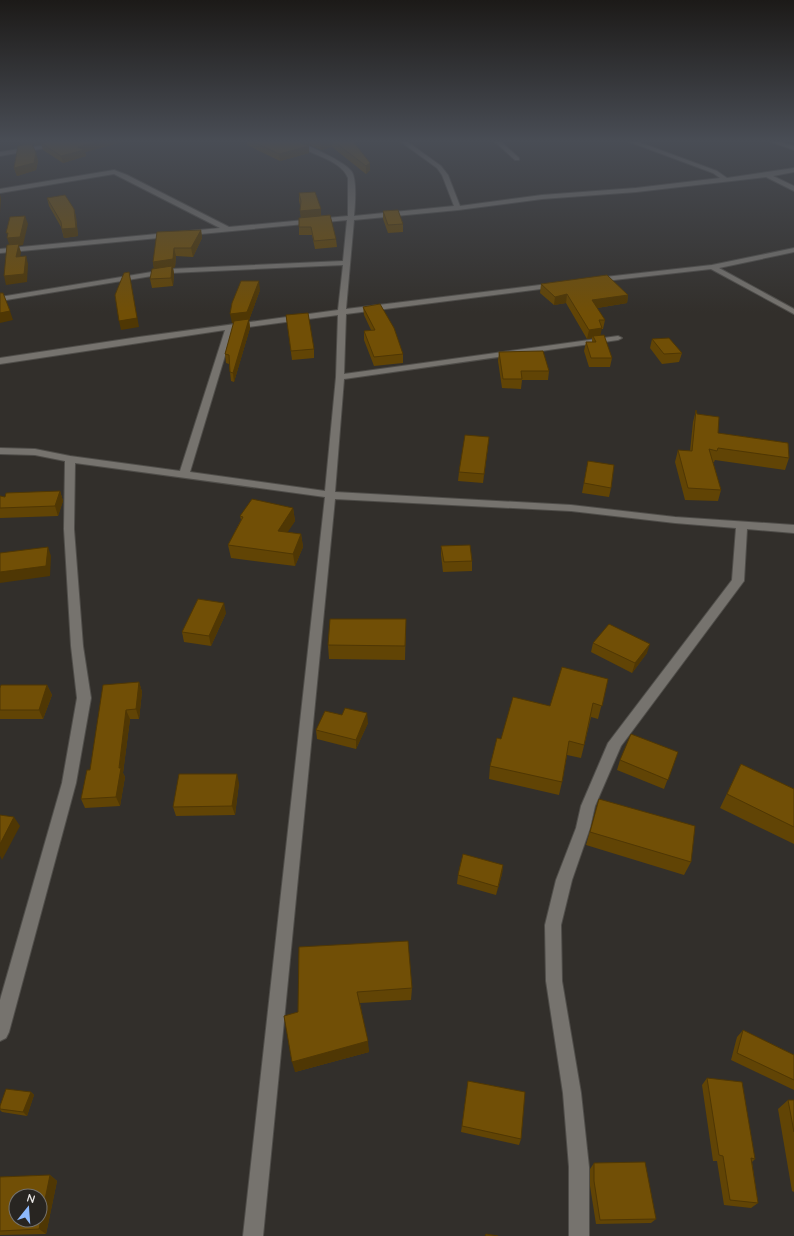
<svg xmlns="http://www.w3.org/2000/svg" width="794" height="1236" font-family="Quicksand,sans-serif">
<rect width="100%" height="100%" fill="#322f2b"/>
<g fill="none" stroke-linecap="round" stroke-linejoin="round">
<g stroke="#4f4d49" stroke-width="2">
<g id="street">
<path d="M78 140H90L0 156V152Z"/>
<path d="M288 140H295C308 146 345 161 352 172 357 181 355 205 354 216L454 206 442 175 437 168 401 142V140H405L441 166 448 175 460 206 542 195 636 188 720 178 713 173 627 141 626 140H633L717 171 727 178 794 168V172L773 176 794 186V191L766 177 636 192 542 199 458 210 354 220 346 309 556 283 560 285 556 287 346 314 344 374 618 336 622 338 618 340 344 379 335 492 571 505 675 517 794 525V533L747 529 744 581 621 746 595 806 590 828 572 880 561 925 562 981 581 1093 589 1167V1236H569V1167L563 1093 546 981 545 925 556 880 576 828 581 806 608 743 732 580 736 528 675 523 571 511 335 499 263 1236H243L325 497 75 463 74 529 83 646 91 698 76 783 9 1032 6 1038 0 1041V1000L62 783 77 698 71 646 64 529 65 461 35 455 0 454V448L35 449 70 456 180 471 225 330 0 364V358L139 337 338 310 343 265 170 273 0 301V297L170 269 343 261 347 220 0 253V249L220 228 114 174 0 193V189L114 170 127 175 229 227 348 216V178C341 158 303 153 288 140ZM338 315 336 377 325 491 190 472 233 329Z"/>
<path d="M493 140H499L519 158V160H515Z"/>
<path d="M766 140H774L794 146V150Z"/>
<path d="M794 248V252L719 268 794 309V314L711 269 596 282 592 280 596 278 712 265Z"/>
</g>
</g>
<use href="#street" fill="#76736e" fill-rule="evenodd"/>
</g>
<g fill="#614405">
<path d="M20 140H129L85 152 86 156 63 163 43 150 41 144 36 145 32 142 38 161 36 170 17 176 14 168 21 146Z"/>
<path d="M247 140H295L309 153 280 161 247 145Z"/>
<path d="M298 140H352L370 170 366 174 332 147 321 150Z"/>
<path d="M299 193 321 216 336 239 337 247 315 249 312 235H299V227L301 218 300 205 299 201Z"/>
<path d="M47 198 74 209 76 217 78 236 64 238 61 227 49 206Z"/>
<path d="M383 211 403 224V232L388 233 383 219Z"/>
<path d="M201 230 202 238 193 257 176 256 175 267 173 268 174 274 173 286 152 288 150 279 154 268 153 262Z"/>
<path d="M541 284 628 295 627 303 597 308 605 320 603 329H601L600 335 612 358 610 367H589L584 351 586 342H592V338L587 339 566 303 554 305 540 293Z"/>
<path d="M260 290 249 320 250 328 234 382 231 381 230 372 229 364 226 363 225 354 234 323H232Z"/>
<path d="M363 307 403 354V363L374 366 364 340V331L371 330 364 315Z"/>
<path d="M286 315 314 349V358L292 360Z"/>
<path d="M652 339 682 353 679 362 662 364 650 348Z"/>
<path d="M499 352 549 371 548 380H522L521 389 502 388 498 361Z"/>
<path d="M696 410 697 414 718 433 789 458 785 470 715 460 714 462H713L721 490 718 501 685 500 675 462 678 450 690 451 693 422Z"/>
<path d="M488 447 483 483 458 481 459 472Z"/>
<path d="M588 461 611 488 609 497 582 493Z"/>
<path d="M60 491 63 501 58 516 0 518V496L5 497Z"/>
<path d="M293 508 295 521 287 532 301 534 303 547 295 566 231 558 228 545 241 520 240 516Z"/>
<path d="M441 546 472 561V571L443 572 441 555Z"/>
<path d="M226 613 211 646 184 642 182 632Z"/>
<path d="M406 619 405 660 329 659 328 645Z"/>
<path d="M593 643 647 653 632 673 591 652Z"/>
<path d="M608 679 598 719 591 717 581 758 567 755 562 782 559 795 489 779 490 766 501 739 550 706Z"/>
<path d="M139 682 142 692 139 719H130L123 773 125 777 120 806 85 808 81 799 90 770Z"/>
<path d="M47 685 52 695 43 719H0V688Z"/>
<path d="M368 723 356 749 317 739 316 730Z"/>
<path d="M678 752 664 789 617 770 620 760Z"/>
<path d="M741 764 794 789V844L720 808Z"/>
<path d="M239 783 235 815 176 816 173 807Z"/>
<path d="M599 799 691 862 684 875 586 845Z"/>
<path d="M503 865 502 874 496 895 457 884 458 875Z"/>
<path d="M299 947 412 988 411 1000 360 1003 369 1052 295 1072 298 1012Z"/>
<path d="M743 1030 794 1055V1090L731 1060 737 1037Z"/>
<path d="M707 1078 755 1159 752 1162 758 1203 751 1208 724 1205 717 1161H713L702 1085Z"/>
<path d="M468 1081 521 1139 519 1145 461 1132Z"/>
<path d="M31 1092 34 1095 27 1116 2 1112 0 1110V1106Z"/>
<path d="M788 1100H794V1192L792 1191 778 1109Z"/>
<path d="M594 1163 656 1219 651 1223 596 1224 590 1186V1169Z"/>
<path d="M50 1175 57 1181 46 1234 0 1235V1177Z"/>
</g>
<g fill="#4f3704">
<path d="M26 140H31L32 146 22 147 20 141Z"/>
<path d="M34 140H70L41 143V144L36 145Z"/>
<path d="M104 140H129L85 152 86 156 63 163 61 156 78 147Z"/>
<path d="M332 140V147L321 150 320 143Z"/>
<path d="M309 146V153L280 161 279 154Z"/>
<path d="M36 153 38 161 36 170 17 176 14 168Z"/>
<path d="M370 163V170L366 174V166Z"/>
<path d="M0 194 1 199 0 213Z"/>
<path d="M74 209 76 217 78 236 64 238 62 229Z"/>
<path d="M321 209V217L301 219 300 211Z"/>
<path d="M25 216 28 224 23 245 19 246 21 252 19 265 10 247 7 238Z"/>
<path d="M201 230 202 238 193 257 191 248Z"/>
<path d="M174 248 176 256 175 267 173 268 174 274 173 286 171 278 154 270 153 262Z"/>
<path d="M26 256 28 264 27 282 6 285 4 276Z"/>
<path d="M129 272 139 327 121 330 119 321Z"/>
<path d="M259 281 260 290 249 320 250 328 234 382 233 373 248 321 232 323 230 314Z"/>
<path d="M567 294 566 303 554 305 555 297Z"/>
<path d="M628 295 627 303 591 309 592 300Z"/>
<path d="M10 311 13 320 0 323V313Z"/>
<path d="M602 328 600 337 593 336 592 338 587 339 589 330Z"/>
<path d="M489 437 488 447 483 483 484 474Z"/>
<path d="M60 491 63 501 58 516 55 506Z"/>
<path d="M293 508 295 521 280 544 278 531Z"/>
<path d="M301 534 303 547 295 566 293 554Z"/>
<path d="M48 547 51 556 50 576 0 583V572Z"/>
<path d="M224 603 226 613 211 646 209 636Z"/>
<path d="M650 644 647 653 632 673 635 663Z"/>
<path d="M139 682 142 692 139 719 136 709Z"/>
<path d="M47 685 52 695 43 719 39 710Z"/>
<path d="M126 710 130 719 123 773 125 777 120 806 116 797Z"/>
<path d="M367 713 368 723 356 749V740Z"/>
<path d="M237 774 239 783 235 815 232 806Z"/>
<path d="M14 817 20 826 2 860 0 856V844Z"/>
<path d="M503 865 502 874 496 895 498 887Z"/>
<path d="M368 1041 369 1052 295 1072 292 1062Z"/>
<path d="M31 1092 34 1095 27 1116 23 1112Z"/>
<path d="M50 1175 57 1181 46 1234 39 1229Z"/>
</g>
<g fill="#714f06" stroke="#4f3704" fill-rule="evenodd">
<path d="M62 140H104L78 147 84 150 61 156 41 143Z"/>
<path d="M250 140H295L309 146 279 154Z"/>
<path d="M313 140H352L370 163 366 166 332 140 320 143Z"/>
<path d="M32 144 36 153 34 163 14 168 18 146Z"/>
<path d="M315 192 321 209 300 211 301 201 299 193Z"/>
<path d="M65 195 74 209 76 228 62 229 61 222 47 198Z"/>
<path d="M398 210 403 224 388 225 383 211Z"/>
<path d="M330 215 336 239 314 241 311 227H299V218Z"/>
<path d="M25 216 20 237 7 238 8 233H6L10 217Z"/>
<path d="M201 230 191 248H174L173 259 153 262 157 232Z"/>
<path d="M19 244 16 257 26 256 24 274 4 276 7 245Z"/>
<path d="M172 266 171 278 150 279 152 269Z"/>
<path d="M129 272 137 318 119 321 115 295 124 273Z"/>
<path d="M607 275 628 295 592 300 605 320H599L602 328 589 330 567 294 555 297 541 284Z"/>
<path d="M241 281H259L247 312 230 314 232 303Z"/>
<path d="M0 293H3L10 311 0 313Z"/>
<path d="M380 304 394 328 403 354 374 357 364 331 375 330 363 307Z"/>
<path d="M308 313 314 349 291 351 286 315Z"/>
<path d="M249 319 233 373 230 372 229 355 225 354 234 321Z"/>
<path d="M604 335 612 358H591L586 342H596L593 336Z"/>
<path d="M669 338 682 353 664 354 652 339Z"/>
<path d="M543 351 549 371H521L522 379H503L499 352Z"/>
<path d="M696 410 697 414 719 417 718 433 788 443 789 458 718 448 717 451 709 449 721 490 688 488 678 450 692 451Z"/>
<path d="M465 435 489 437 484 474 459 472Z"/>
<path d="M588 461 614 465 611 488 584 483Z"/>
<path d="M60 491 55 506 0 508V496L5 497 6 493Z"/>
<path d="M252 499 293 508 278 531 301 534 293 554 228 545 243 517 240 516Z"/>
<path d="M470 545 472 561 444 562 441 546Z"/>
<path d="M48 547 46 566 0 572V553Z"/>
<path d="M198 599 224 603 209 636 182 632Z"/>
<path d="M330 619H406L405 646 328 645Z"/>
<path d="M609 624 650 644 635 663 593 643Z"/>
<path d="M562 667 608 679 602 706 593 703 584 745 569 741 562 782 490 766 497 738 501 739 513 697 550 706Z"/>
<path d="M139 682 136 709 126 710 119 768H121L116 797 81 799 87 770H90L103 685Z"/>
<path d="M1 685H47L39 710H0V688Z"/>
<path d="M345 708 367 713 356 740 316 730 325 711 342 715Z"/>
<path d="M631 734 678 752 668 780 620 760Z"/>
<path d="M741 764 794 789V827L727 794Z"/>
<path d="M179 774H237L232 806 173 807Z"/>
<path d="M599 799 695 826 691 862 590 832Z"/>
<path d="M0 815 14 817 0 844Z"/>
<path d="M463 854 503 865 498 887 458 875Z"/>
<path d="M408 941 412 988 357 992 368 1041 292 1062 284 1016 298 1012 299 947Z"/>
<path d="M743 1030 794 1055V1080L737 1053Z"/>
<path d="M707 1078 742 1082 755 1159 751 1158 758 1203 730 1200 723 1156 719 1155Z"/>
<path d="M468 1081 525 1092 521 1139 462 1126Z"/>
<path d="M6 1089 31 1092 23 1112 0 1109V1106Z"/>
<path d="M788 1100H794V1132Z"/>
<path d="M645 1162 656 1219 600 1220 594 1181V1163Z"/>
<path d="M50 1175 39 1229 0 1231V1177ZM16 1196H40V1220H16Z"/>
<path d="M486 1234 498 1236H485Z"/>
</g>
<linearGradient id="sky" x2="0" y2="1"><stop stop-color="#1c1a18"/><stop offset="0.45" stop-color="#494d55"/><stop offset="1" stop-color="#494d55" stop-opacity="0"/></linearGradient>
<rect width="794" height="313" fill="url(#sky)"/>
<g transform="translate(28 1208) rotate(17)"><circle r="19" fill="#282521" stroke="#74726f"/>
<path d="M0-3L7 15L0 10L-7 15Z" fill="#8db9fc"/>
<text y="-6" font-size="11" font-weight="bold" text-anchor="middle" fill="#e7e5e3">N</text>
</g>
</svg>
